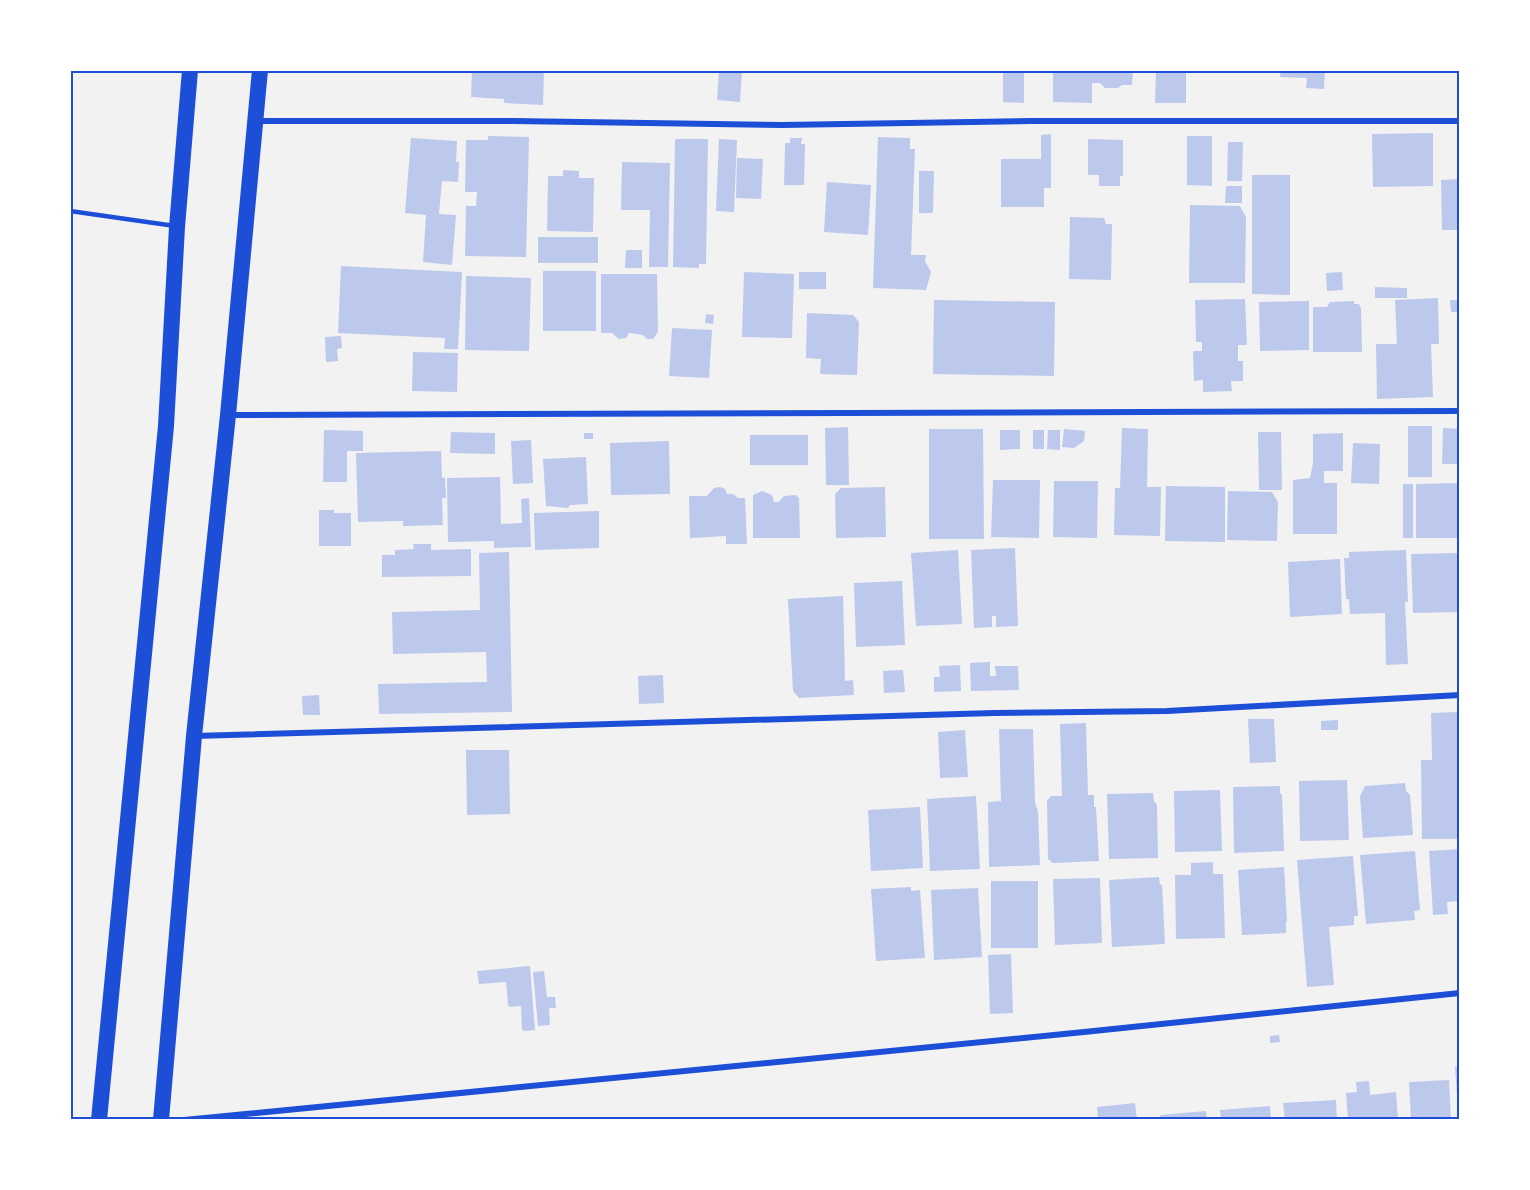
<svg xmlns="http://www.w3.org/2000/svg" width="1530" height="1190" font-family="'PT Sans',sans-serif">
<rect width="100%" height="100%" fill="#f2f2f2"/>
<g fill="#bdc9ec">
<path d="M472 70H544L543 105 504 103V99L471 97Z"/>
<path d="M719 70H742L740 102 717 100Z"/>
<path d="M1003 70H1024V103L1003 102Z"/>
<path d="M1053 70H1133L1132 85H1122L1118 88H1105L1100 83H1092V103L1053 102Z"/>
<path d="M1156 70H1186V103H1155Z"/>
<path d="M1281 70H1325L1324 89 1306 88 1307 78 1280 77Z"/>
<path d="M1433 133V186L1373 187 1372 134Z"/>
<path d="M1051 134V188H1044V207H1001V159H1041V135Z"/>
<path d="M488 136 529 137 526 257 465 256 466 206H476L477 192H465L466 140H488Z"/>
<path d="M1187 136H1212V186L1187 185Z"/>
<path d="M878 137 910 138V149H915L911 255H926L925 261 931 272 926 290 873 288Z"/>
<path d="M411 138 457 141 456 162H459L458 182 442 181 439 214 456 215 452 265 423 262 426 215 405 213Z"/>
<path d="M790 138H802L801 144H805L804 185H784L785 143H790Z"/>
<path d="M675 139H708L706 264H699V268L673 267Z"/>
<path d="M719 139 737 140 734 212 716 211Z"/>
<path d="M1088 139 1123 140V176H1120V186H1099V175H1088Z"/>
<path d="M1228 142H1243L1242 181H1227Z"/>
<path d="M737 158 763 159 761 199 736 198Z"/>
<path d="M622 162 670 163 668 267H649L650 210H621Z"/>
<path d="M563 170 579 171V178H594L593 232 547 231 548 176H563Z"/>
<path d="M919 171H934L933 213H919Z"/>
<path d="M1252 175H1290V295L1252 294Z"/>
<path d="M1460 179V230H1442L1441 180Z"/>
<path d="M827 182 871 185 868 235 824 232Z"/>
<path d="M1226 186H1242V203H1225Z"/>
<path d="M1190 205 1240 206 1246 217 1245 283H1189Z"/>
<path d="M1070 217 1104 218 1106 224H1112L1111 280 1069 279Z"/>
<rect x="538" y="237" width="60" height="26"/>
<path d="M626 250H642V268H625Z"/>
<path d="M341 266 462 272 458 349H444L445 338 338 333Z"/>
<rect x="543" y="271" width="53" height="60"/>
<path d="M744 272 794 274 792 338 742 337Z"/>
<rect x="799" y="272" width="27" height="17"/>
<path d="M1342 272 1343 290 1327 291 1326 273Z"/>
<path d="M601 274H657L658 332 653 339H647L643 335 629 333 626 338 619 339 612 333H601Z"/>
<path d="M466 276 531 278 529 351 465 350Z"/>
<path d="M1375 287 1407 288V298H1375Z"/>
<path d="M1438 298 1439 344H1431L1433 397 1377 399 1376 344H1397L1395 300Z"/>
<path d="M1245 299 1247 345H1238V361H1243V381H1231L1232 391 1203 392V380L1194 381 1193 351H1202V342H1196L1195 300Z"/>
<path d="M934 300 1055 302 1054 376 933 374Z"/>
<path d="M1450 300H1460V312H1451Z"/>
<path d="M1309 301V350L1260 351 1259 302Z"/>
<path d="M1354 301V304H1359L1361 308 1362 352H1313V307H1327L1330 302Z"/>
<path d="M807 313 853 315 859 322 857 375 820 374 821 359 806 358Z"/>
<path d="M706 314 714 315 713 324 705 323Z"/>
<path d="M672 328 712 330 709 378 669 376Z"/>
<path d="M341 336 342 348 337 349 338 361 326 362 325 337Z"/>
<path d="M413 352 458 353 457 392 412 391Z"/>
<rect x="1408" y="426" width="24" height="51"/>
<path d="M848 427 849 485H826L825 428Z"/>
<path d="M1122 428 1148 429 1147 487H1161L1160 536 1114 535 1115 488H1120Z"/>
<path d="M1443 428 1460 429V464H1442Z"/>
<path d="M929 429H983L984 539H929Z"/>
<path d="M1064 429 1085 431 1084 441 1074 448 1062 447Z"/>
<path d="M324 430 363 431V451H347V482H323Z"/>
<path d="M1000 430H1020V449L1000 450Z"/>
<rect x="1033" y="430" width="11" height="19"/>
<path d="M1048 430H1060V450L1047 449Z"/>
<path d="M451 432 495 433V454L450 453Z"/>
<path d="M1258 432H1281L1282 490H1259Z"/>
<rect x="584" y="433" width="9" height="6"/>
<path d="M1343 433V471H1324V483H1337V534H1293V480L1310 478 1313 463V434Z"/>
<rect x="750" y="435" width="58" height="30"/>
<path d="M531 440 533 483 513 484 511 441Z"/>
<path d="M669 441 670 494 611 495 610 443Z"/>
<path d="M1353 443 1380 444 1379 484 1351 483Z"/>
<path d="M441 451 442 478H445L446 498H442L443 525 403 526V521L358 522 356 453Z"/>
<path d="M586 457 588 504 570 505 568 508 546 506 543 459Z"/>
<path d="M500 477 501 524 522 523 521 499 529 498 531 547 494 548V541L448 542 447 478Z"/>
<path d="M993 480H1040L1039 538 991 537Z"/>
<path d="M1054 481H1098L1097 538 1053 537Z"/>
<path d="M1458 483V538H1416V484Z"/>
<rect x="1403" y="484" width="10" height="54"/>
<path d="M1166 486 1225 487V542L1165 541Z"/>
<path d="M720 487 725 489 727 494H733L738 498H745L747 544H726V536L690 538 689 496H707L714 488Z"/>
<path d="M885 487 886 537 836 538 835 494 841 488Z"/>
<path d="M762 491 772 495 774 502H779L784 496 796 495 799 498 800 538H753V495Z"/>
<path d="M1228 491 1272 492 1278 502 1277 541 1227 540Z"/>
<path d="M319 510H334V513H351V546H319Z"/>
<path d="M599 511V548L535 550 534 513Z"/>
<path d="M413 544H431V550L471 549V576L382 577V555H395V550L414 549Z"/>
<path d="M1015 548 1018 626 996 627V616H992V627L974 628 971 550Z"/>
<path d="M958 550 962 624 916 626 911 553Z"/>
<path d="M1406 550 1408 602H1405L1408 664 1386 665 1385 613 1350 614 1349 599H1346L1344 558H1349V552Z"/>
<path d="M509 552 512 712 379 714 378 684 487 682 486 652 393 654 392 612 480 610 479 553Z"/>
<path d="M1457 553 1458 612 1413 613 1411 554Z"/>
<path d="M1340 559 1342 614 1290 617 1288 562Z"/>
<path d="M902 581 905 645 856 647 854 583Z"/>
<path d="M843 596 845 681 853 680 854 695 799 698 793 691 788 599Z"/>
<path d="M990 662V676H996L995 666H1018L1019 690 971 691 970 663Z"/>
<path d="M960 665 961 691 934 692V677H940L939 666Z"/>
<path d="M903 670 905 692 884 693 883 671Z"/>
<path d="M663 675 664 703 639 704 638 676Z"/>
<path d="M319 695 320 715H303L302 696Z"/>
<path d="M1457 712 1458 764H1460V839H1422L1421 760H1432L1431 713Z"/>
<path d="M1248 719H1274L1276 762 1250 763Z"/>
<path d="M1338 720V730H1321V721Z"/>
<path d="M1086 723 1088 795H1094V807H1096L1099 861 1053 863 1048 859 1047 801 1051 796H1062L1060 724Z"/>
<path d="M999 729H1033L1035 802 1038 812 1040 865 989 867 988 802 1001 801Z"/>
<path d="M965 730 968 777 940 778 938 732Z"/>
<path d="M466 750H509L510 814 467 815Z"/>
<path d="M1347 780 1349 840 1300 841 1299 781Z"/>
<path d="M1405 783 1406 791 1410 795 1413 835 1363 838 1360 796 1365 786Z"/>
<path d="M1280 786V793L1282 795 1284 851 1234 853 1233 787Z"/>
<path d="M1220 790 1222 851 1175 852 1174 791Z"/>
<path d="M1153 793 1154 801 1157 805 1158 858 1109 859 1107 794Z"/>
<path d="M976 796 980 869 930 871 927 799Z"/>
<path d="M920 807 923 868 871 871 868 810Z"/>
<path d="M1460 849V901L1447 902 1448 914 1433 915 1429 851Z"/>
<path d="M1415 851 1420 910 1414 911 1415 920 1366 924 1360 855Z"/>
<path d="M1353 856 1358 916H1354V925L1329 927 1334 985 1307 987 1297 860Z"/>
<path d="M1213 862V874H1223L1225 938 1176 939 1175 875H1191V863Z"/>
<path d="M1284 867 1287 921H1286V933L1242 935 1238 870Z"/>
<path d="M1159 877 1160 885 1162 884 1165 944 1112 947 1109 880Z"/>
<path d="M1100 878 1102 943 1055 945 1053 879Z"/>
<rect x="991" y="881" width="47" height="67"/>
<path d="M911 887V891L920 890 925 958 876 961 871 889Z"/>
<path d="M978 888 982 957 934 960 931 890Z"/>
<path d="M1011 954 1013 1013 990 1014 988 955Z"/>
<path d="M530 966 535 1030 525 1031 522 1030 521 1006 509 1007 508 1004 506 982 479 984 477 971Z"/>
<path d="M544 971 547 997H555L556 1008H549L550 1025 538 1026 533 972Z"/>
<path d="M1279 1035 1280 1042 1270 1043V1036Z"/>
<path d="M1455 1067H1460V1109H1458Z"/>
<path d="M1449 1080 1451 1120H1411L1409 1082Z"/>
<path d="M1369 1081 1370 1095 1396 1092 1398 1120H1348L1346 1093 1357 1092 1356 1082Z"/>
<path d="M1336 1100 1337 1120H1285L1283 1103Z"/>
<path d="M1135 1103 1137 1120H1098L1097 1107Z"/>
<path d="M1270 1106 1271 1120H1221L1220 1110Z"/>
<path d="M1206 1111 1207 1120H1161L1160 1115Z"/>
</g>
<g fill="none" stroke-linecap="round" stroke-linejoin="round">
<path stroke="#1d4ed8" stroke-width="4.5" d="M70 211 175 226"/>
<g stroke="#1d4ed8" stroke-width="6">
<path d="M256 121H513L782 125 1030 121H1460"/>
<path d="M229 415 1460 411"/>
<path d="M194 736 994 713 1167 711 1460 695"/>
<path d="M184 1120 1084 1032 1460 993"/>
</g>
<g stroke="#1d4ed8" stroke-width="16">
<path d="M99 1120 166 426 177 227 190 70"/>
<path d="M161 1120 194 736 228 415 260 70"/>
</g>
</g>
<rect width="1530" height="1190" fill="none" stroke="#ffffff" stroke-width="144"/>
<rect x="72" y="72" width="1386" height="1046" fill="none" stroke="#1d4ed8" stroke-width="2"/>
</svg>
